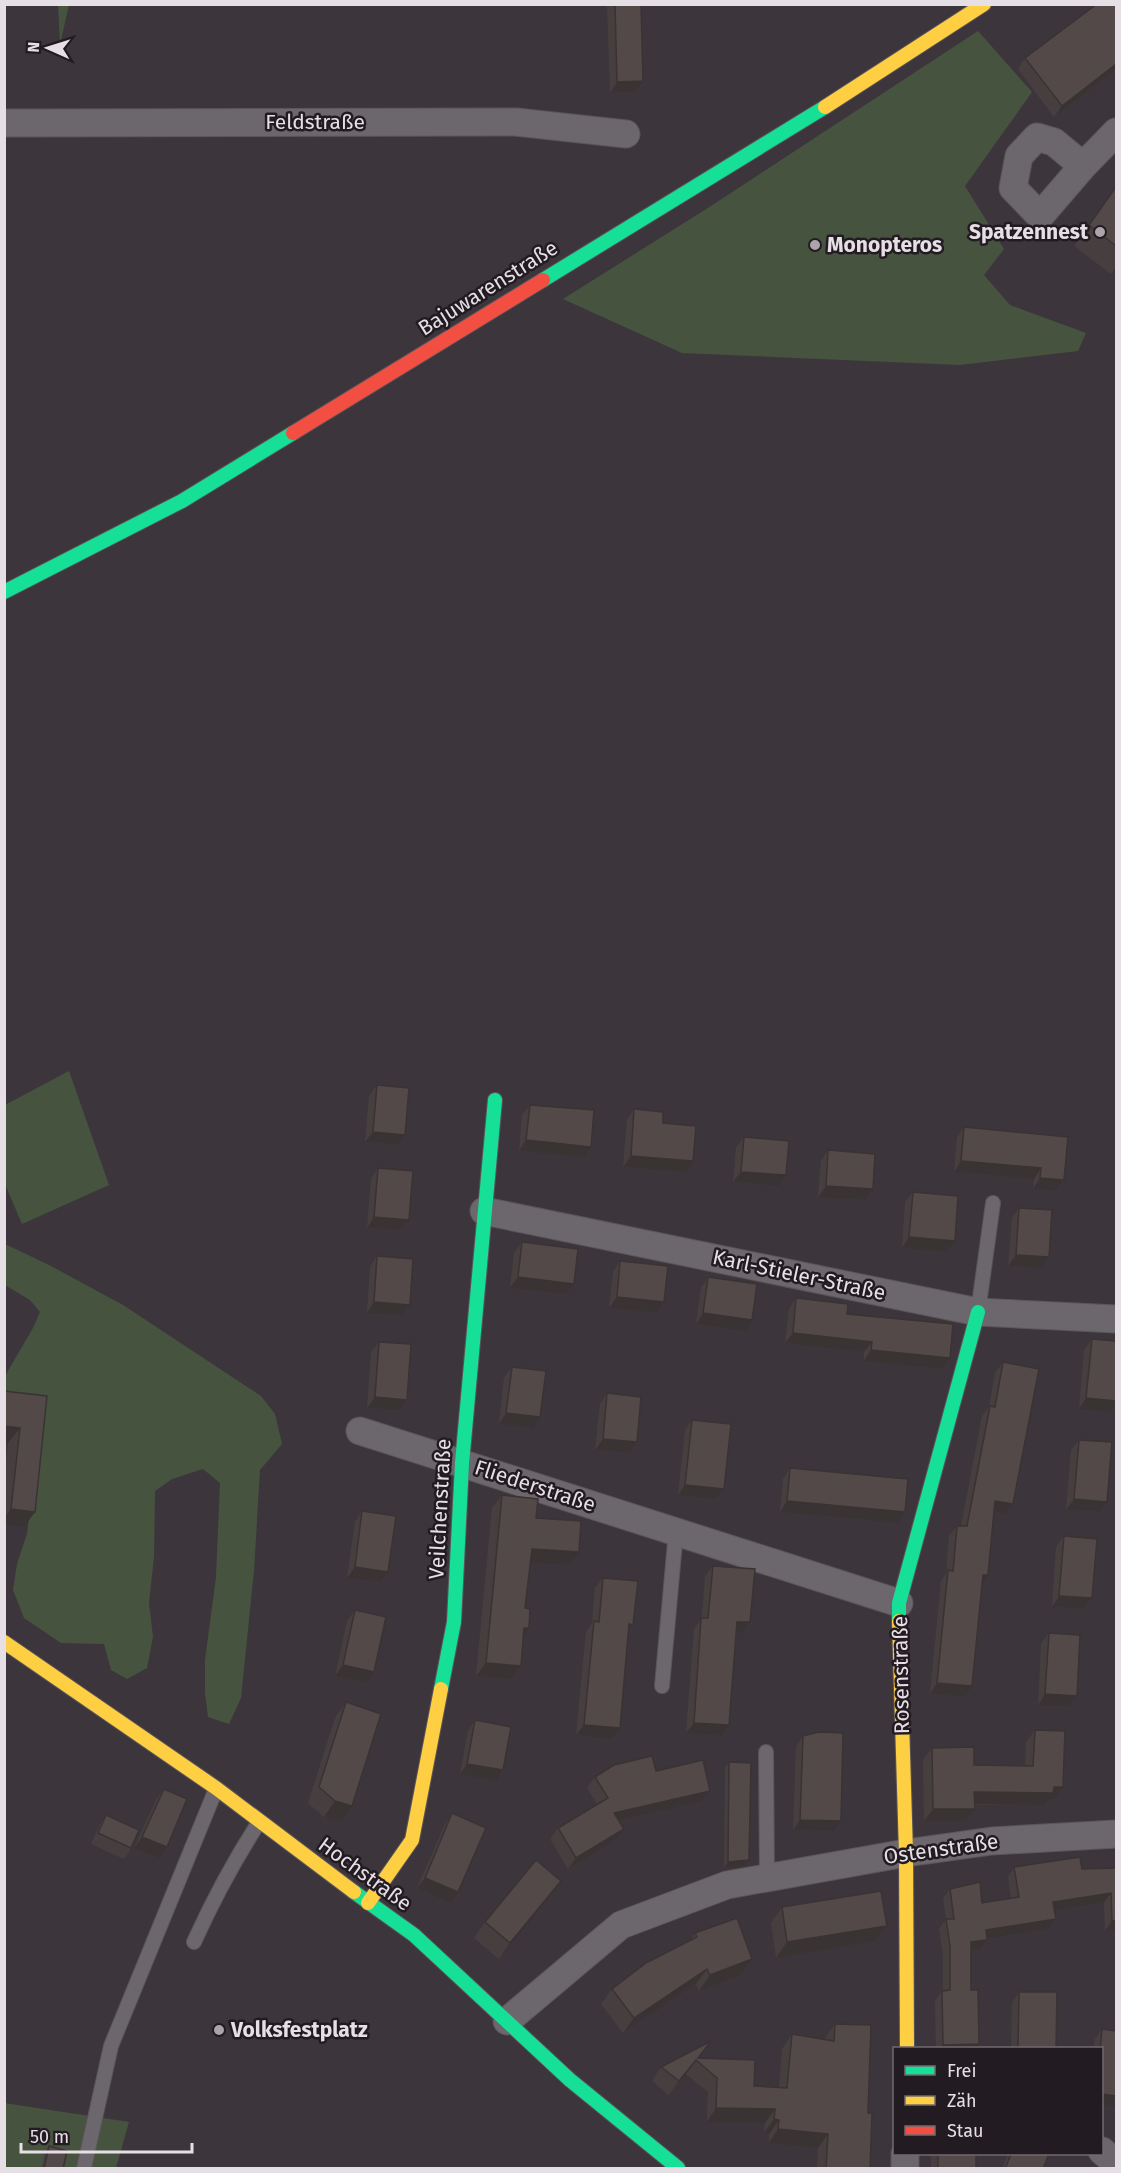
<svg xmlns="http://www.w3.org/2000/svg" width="1121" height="2173" font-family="'Fira Sans',sans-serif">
<rect width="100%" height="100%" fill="#3c363c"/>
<g fill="#46543f">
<path d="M58 5H69L60 44Z"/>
<path d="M978 31 1032 92 965 186 1004 249 984 275 1010 305 1086 333 1078 351 960 365 682 353 563 299 711 206Z"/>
<path d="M69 1071 109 1185 22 1224 5 1184V1105Z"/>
<path d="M5 1244 49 1265 123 1305 261 1396 275 1414 282 1444 260 1470 254 1570 241 1698 229 1724 208 1717 205 1693V1660L216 1577 220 1483 203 1469 172 1479 155 1491 154 1557 149 1603 153 1637 147 1668 127 1679 111 1670 104 1644 61 1643 24 1618 13 1590 17 1564 27 1534 38 1446 5 1404V1376L33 1328 40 1312 30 1300 5 1285Z"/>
<path d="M4 2103 129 2122 116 2168H5Z"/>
</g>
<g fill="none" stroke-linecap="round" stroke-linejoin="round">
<g stroke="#5a5559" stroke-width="16">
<g id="lane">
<path d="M978 1312 993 1203"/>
<path d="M662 1686 676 1531"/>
<path d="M766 1752 767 1878"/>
<path d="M194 1942C213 1900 234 1861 259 1822"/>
<path d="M84 2168 111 2046 216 1789"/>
</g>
</g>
<g stroke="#5a5559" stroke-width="29">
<g id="street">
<path d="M4 123 516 122 626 134"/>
<path d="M1083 166 1054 142 1037 137 1019 156 1013 188 1040 216 1083 166 1116 132"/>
<path d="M484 1211 978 1312 1116 1319"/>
<path d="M360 1431 899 1603"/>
<path d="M507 2021 621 1925 727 1885 906 1853 992 1841 1116 1834"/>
<path d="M1102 2151 1116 2163"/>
<path d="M905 2168V2154"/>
</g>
</g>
<g stroke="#5a5559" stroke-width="16">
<g id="fast">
<path d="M543 280 825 107"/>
<path d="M4 592 182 501 293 433"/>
<path d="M899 1621V1603L978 1312"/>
<path d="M441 1689 454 1622 462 1463 495 1100"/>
<path d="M354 1892 414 1935 570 2080 678 2168"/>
</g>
</g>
<g stroke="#5a5559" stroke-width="16">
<g id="slow">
<path d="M825 107 984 4"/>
<path d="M899 1621 906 1853 907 2048"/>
<path d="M4 1642 216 1788 354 1892"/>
<path d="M368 1903 412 1840 441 1689"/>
</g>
</g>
<g stroke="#5a5559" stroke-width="16">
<path id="jam" d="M293 433 543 280"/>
</g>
<use href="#lane" stroke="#6c676c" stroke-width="14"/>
<use href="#street" stroke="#6c676c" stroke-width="27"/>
<use href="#fast" stroke="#16e098" stroke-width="14"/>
<use href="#slow" stroke="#ffcf43" stroke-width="14"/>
<use href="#jam" stroke="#f24e42" stroke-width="14"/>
</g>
<g fill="#473f3f">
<path d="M607 4H641L643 81 636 92 610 93Z"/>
<path d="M1116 4V69L1054 117 1018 69 1025 58Z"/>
<path d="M1116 187V267L1111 274 1074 246Z"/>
<path d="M377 1085 405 1135 397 1145 365 1142 369 1096Z"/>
<path d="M530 1105 591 1147 584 1157 519 1151 522 1115Z"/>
<path d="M634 1109 663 1123 693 1161 686 1172 623 1167 627 1120Z"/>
<path d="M964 1127 1064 1180 1056 1191 1033 1189 1034 1179 954 1172 957 1138Z"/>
<path d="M744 1137 778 1186 733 1182 736 1148Z"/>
<path d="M828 1150 865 1200 818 1197 821 1161Z"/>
<path d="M378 1168 409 1220 401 1230 367 1228 371 1179Z"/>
<path d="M913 1192 955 1241 947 1252 902 1248 905 1202Z"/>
<path d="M1019 1208 1041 1268 1008 1266 1012 1218Z"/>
<path d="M522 1242 574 1284 566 1294 510 1288 514 1253Z"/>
<path d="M377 1256 410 1305 403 1315 367 1313 370 1267Z"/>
<path d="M620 1261 664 1302 656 1313 609 1308 613 1272Z"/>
<path d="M708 1277 745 1331 696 1324 701 1288Z"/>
<path d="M796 1298 847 1314 950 1358 942 1369 864 1361V1352L785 1343 789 1309Z"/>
<path d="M1092 1339 1110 1412 1079 1409 1084 1350Z"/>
<path d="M379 1342 407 1400 400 1410 367 1408 371 1352Z"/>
<path d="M1003 1362 1013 1504 1006 1515 994 1513 982 1585 972 1686 965 1697 930 1694 941 1581 946 1574 949 1536 957 1526H961L982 1416 989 1407 995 1373Z"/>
<path d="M512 1367 533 1428 499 1424 504 1378Z"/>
<path d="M607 1393 630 1453 595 1450 600 1404Z"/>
<path d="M47 1396 24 1527 4 1525V1480L8 1443H4Z"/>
<path d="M692 1420 724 1489 716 1499 678 1495 685 1430Z"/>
<path d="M1079 1440 1107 1502 1099 1512 1066 1510 1071 1450Z"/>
<path d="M790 1468 897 1523 780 1512 783 1479Z"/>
<path d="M502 1495 536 1518 579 1552 570 1565 531 1562 525 1608 529 1628 523 1637 521 1666 511 1679 476 1676 492 1508Z"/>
<path d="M362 1511 388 1572 381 1582 347 1578 355 1522Z"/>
<path d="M1064 1536 1092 1598 1084 1609 1052 1607 1056 1547Z"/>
<path d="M713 1566 750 1622 743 1633H737L722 1736 686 1733 694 1629 702 1618 705 1576Z"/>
<path d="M603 1578 628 1632 620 1728 612 1739 576 1735 586 1632 592 1623 595 1588Z"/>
<path d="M355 1610 374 1672 367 1683 335 1676 347 1621Z"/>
<path d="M1049 1633 1077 1696 1070 1706 1038 1705 1041 1644Z"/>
<path d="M346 1702 341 1822 324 1817 308 1803 335 1718Z"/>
<path d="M475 1720 503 1770 496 1781 460 1774 468 1731Z"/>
<path d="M1035 1730 1063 1787 1054 1800 1049 1799 1045 1805H974L975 1809 966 1821H924L923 1760 932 1748 974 1765 1025 1766 1026 1742Z"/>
<path d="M803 1736 833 1831 793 1830 796 1747Z"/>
<path d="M729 1762 745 1866 724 1868 725 1768Z"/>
<path d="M656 1771 702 1801 619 1821 616 1840 568 1869 550 1839 558 1828 597 1804 587 1788 595 1777Z"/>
<path d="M164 1789 159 1858 134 1848 156 1800Z"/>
<path d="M452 1813 451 1903 417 1888 445 1824Z"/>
<path d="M106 1815 131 1848 124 1859 91 1844 99 1826Z"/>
<path d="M1014 1867 1082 1869 1116 1868V1930L1105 1931 1104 1902 1055 1910 1049 1929 987 1939 980 1950 971 1951V1990L976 2049H936L935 2001 942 1991H943V1956L939 1929 946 1919 943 1898 950 1889 982 1903 1011 1899 1008 1877Z"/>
<path d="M561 1881 550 1896 499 1959 474 1938 485 1922Z"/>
<path d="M782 1907 887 1926 875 1941 776 1958 771 1923Z"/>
<path d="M695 1933 752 1959 741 1975 699 1991 696 1984 623 2033 601 2004 612 1989 690 1941Z"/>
<path d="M1019 1992 1056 2049H1011L1012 2003Z"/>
<path d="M835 2024 868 2113 870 2169H817L818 2148 769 2143V2134L764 2133 765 2123 707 2122 708 2092 686 2074 669 2095 652 2081 661 2067 699 2058 754 2086 779 2087 782 2049 792 2034 825 2040V2038Z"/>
<path d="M1102 2029 1116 2031V2107L1101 2105V2049H1094L1095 2039Z"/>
<path d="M49 2146 63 2169H41L45 2152Z"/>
<rect x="931" y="2154" width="45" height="15"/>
<path d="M1008 2154H1049L1043 2169H1002Z"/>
</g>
<g fill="#3a3333">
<path d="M1116 64V69L1054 117 1062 106Z"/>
<path d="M643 81 636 92 610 93 617 82Z"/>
<path d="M373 1132 405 1135 397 1145 365 1142Z"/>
<path d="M526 1140 591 1147 584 1157 519 1151Z"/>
<path d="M631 1156 693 1161 686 1172 623 1167Z"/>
<path d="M961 1161 1041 1168 1034 1179 954 1172Z"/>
<path d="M741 1172 786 1175 778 1186 733 1182Z"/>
<path d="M1040 1178 1064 1180 1056 1191 1033 1189Z"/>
<path d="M826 1186 873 1189 865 1200 818 1197Z"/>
<path d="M374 1217 409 1220 401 1230 367 1228Z"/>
<path d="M909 1237 955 1241 947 1252 902 1248Z"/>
<path d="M1016 1255 1049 1257 1041 1268 1008 1266Z"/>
<path d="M518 1277 574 1284 566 1294 510 1288Z"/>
<path d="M617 1297 664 1302 656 1313 609 1308Z"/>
<path d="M374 1302 410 1305 403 1315 367 1313Z"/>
<path d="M703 1313 752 1320 745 1331 696 1324Z"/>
<path d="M793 1333 872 1342 864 1352 785 1343Z"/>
<path d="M871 1350 950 1358 942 1369 864 1361Z"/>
<path d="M375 1397 407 1400 400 1410 367 1408Z"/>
<path d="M1086 1398 1116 1401V1404L1110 1412 1079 1409Z"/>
<path d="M506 1413 540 1417 533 1428 499 1424Z"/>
<path d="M4 1426 20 1428 8 1443H4Z"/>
<path d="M603 1439 637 1442 630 1453 595 1450Z"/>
<path d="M685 1485 724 1489 716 1499 678 1495Z"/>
<path d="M1074 1499 1107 1502 1099 1512 1066 1510Z"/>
<path d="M787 1501 905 1512 897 1523 780 1512Z"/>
<path d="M995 1501 1013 1504 1006 1515 987 1511Z"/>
<path d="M11 1509 35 1512 24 1527 4 1525V1518Z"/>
<path d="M532 1549 579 1552 570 1565 523 1562Z"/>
<path d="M355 1567 388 1572 381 1582 347 1578Z"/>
<path d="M983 1575H988L981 1586Z"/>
<path d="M1059 1596 1092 1598 1084 1609 1052 1607Z"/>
<path d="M737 1622H750L743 1633 730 1632Z"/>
<path d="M524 1628H529L520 1642Z"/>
<path d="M486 1663 521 1666 511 1679 476 1676Z"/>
<path d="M343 1665 374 1672 367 1683 335 1676Z"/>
<path d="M937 1683 972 1686 965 1697 930 1694Z"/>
<path d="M1045 1694 1077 1696 1070 1706 1038 1705Z"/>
<path d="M694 1723 729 1725 722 1736 686 1733Z"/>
<path d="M584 1725 620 1728 612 1739 576 1735Z"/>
<path d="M467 1764 503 1770 496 1781 460 1774Z"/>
<path d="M1054 1787H1063L1054 1800 1049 1799 1045 1805 966 1804 974 1792Z"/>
<path d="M710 1791 702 1801 606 1824 614 1813Z"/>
<path d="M335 1801 352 1806 341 1822 324 1817Z"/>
<path d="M933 1809H975L966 1821H924Z"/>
<path d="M800 1820 841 1821 833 1831 793 1830Z"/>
<path d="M624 1829 616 1840 568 1869 576 1858Z"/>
<path d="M142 1837 167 1847 159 1858 134 1848Z"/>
<path d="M749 1860 745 1866 724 1868 728 1862Z"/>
<path d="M425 1878 458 1892 451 1903 417 1888Z"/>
<path d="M561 1881 550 1896 499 1959 510 1943Z"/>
<path d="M1111 1893 1104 1902 1046 1912 1053 1902Z"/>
<path d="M1056 1919 1049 1929 979 1940 986 1930Z"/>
<path d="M1112 1921H1116V1930L1105 1931Z"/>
<path d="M887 1926 875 1941 776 1958 787 1942Z"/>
<path d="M987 1940 980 1950 964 1952 971 1942Z"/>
<path d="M752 1959 741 1975 699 1991 710 1975Z"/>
<path d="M707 1969 696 1984 623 2033 634 2018Z"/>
<path d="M979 2044 976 2049H941L943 2045Z"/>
<path d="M696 2060 686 2074 669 2095 679 2081Z"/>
<path d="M1101 2094 1116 2096V2107L1101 2105Z"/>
<path d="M716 2108 775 2109 765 2123 707 2122Z"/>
<path d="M774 2119 779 2120 769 2134 764 2133Z"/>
<path d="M778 2129 828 2134 818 2148 769 2143Z"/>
</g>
<g fill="#534949" stroke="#3a3333" stroke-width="1.5">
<path d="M615 4H641L643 81 617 82Z"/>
<path d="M1097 4H1116V64L1062 106 1025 58Z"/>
<path d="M1116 187V246L1089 225Z"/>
<path d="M377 1085 409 1088 405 1135 373 1132Z"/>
<path d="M530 1105 594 1110 591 1147 526 1140Z"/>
<path d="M634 1109 663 1112V1123L696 1126 693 1161 631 1156Z"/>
<path d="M964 1127 1068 1137 1064 1180 1040 1178 1041 1168 961 1161Z"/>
<path d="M744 1137 789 1141 786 1175 741 1172Z"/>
<path d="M828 1150 875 1154 873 1189 826 1186Z"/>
<path d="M378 1168 413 1171 409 1220 374 1217Z"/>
<path d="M913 1192 958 1196 955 1241 909 1237Z"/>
<path d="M1019 1208 1052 1210 1049 1257 1016 1255Z"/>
<path d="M522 1242 578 1249 574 1284 518 1277Z"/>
<path d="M377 1256 413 1259 410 1305 374 1302Z"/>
<path d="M620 1261 668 1266 664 1302 617 1297Z"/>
<path d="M708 1277 757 1284 752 1320 703 1313Z"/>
<path d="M796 1298 848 1304 847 1314 953 1324 950 1358 871 1350 872 1342 793 1333Z"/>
<path d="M1092 1339 1116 1341V1401L1086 1398Z"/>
<path d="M379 1342 411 1344 407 1400 375 1397Z"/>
<path d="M1003 1362 1039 1369 1013 1504 995 1501 988 1575H983L972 1686 937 1683 948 1570 953 1571 957 1526H967L990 1406 995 1407Z"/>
<path d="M512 1367 546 1371 540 1417 506 1413Z"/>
<path d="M4 1391 47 1396 35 1512 11 1509 20 1428 4 1426Z"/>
<path d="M607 1393 641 1397 637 1442 603 1439Z"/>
<path d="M692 1420 731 1424 724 1489 685 1485Z"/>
<path d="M1079 1440 1112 1442 1107 1502 1074 1499Z"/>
<path d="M790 1468 908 1479 905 1512 787 1501Z"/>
<path d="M502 1495 538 1499 536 1518 581 1521 579 1552 532 1549 525 1608 530 1609 529 1628H524L521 1666 486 1663Z"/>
<path d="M362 1511 396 1516 388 1572 355 1567Z"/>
<path d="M1064 1536 1097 1539 1092 1598 1059 1596Z"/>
<path d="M713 1566 755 1569 750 1622H737L729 1725 694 1723 701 1618H708Z"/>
<path d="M603 1578 638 1581 633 1625 629 1624 620 1728 584 1725 594 1621 599 1622Z"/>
<path d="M355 1610 386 1617 374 1672 343 1665Z"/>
<path d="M1049 1633 1080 1635 1077 1696 1045 1694Z"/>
<path d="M346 1702 381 1714 352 1806 335 1801 319 1787Z"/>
<path d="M475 1720 511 1727 503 1770 467 1764Z"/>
<path d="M1035 1730 1065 1731 1063 1787H1054L1053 1793 974 1792 975 1809H933L932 1748 974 1747V1765L1033 1766Z"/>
<path d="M819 1732 843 1733 841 1821 800 1820 803 1736Z"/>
<path d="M652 1756 656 1771 703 1760 710 1791 614 1813 624 1829 576 1858 558 1828 608 1798 595 1777 614 1765Z"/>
<path d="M729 1762 751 1763 749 1860 728 1862Z"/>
<path d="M164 1789 187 1799 167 1847 142 1837Z"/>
<path d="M452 1813 486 1828 458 1892 425 1878Z"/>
<path d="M106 1815 139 1830 131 1848 98 1833Z"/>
<path d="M1080 1857 1082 1869 1116 1868V1921H1112L1111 1893 1053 1902 1056 1919 986 1930 987 1940 971 1942V1990H978L979 2044 943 2045 942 1991 950 1990V1946L946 1919H954L950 1889 980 1882 982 1903 1019 1897 1014 1867Z"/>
<path d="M536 1860 561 1881 510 1943 485 1922Z"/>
<path d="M881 1891 887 1926 787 1942 782 1907Z"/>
<path d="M737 1918 752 1959 710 1975 707 1969 634 2018 612 1989 646 1963 697 1937 695 1933Z"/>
<path d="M1019 1992H1057L1056 2049H1018Z"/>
<path d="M835 2024 871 2025 868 2113H872L870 2169H826L828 2134 778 2129 779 2120 774 2119 775 2109 716 2108 717 2078 696 2060 679 2081 661 2067 711 2041 698 2058 755 2060 754 2086 787 2088 792 2034 834 2041Z"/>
<path d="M1102 2029 1116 2031V2096L1101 2094V2049H1100Z"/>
<path d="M49 2146 67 2151 63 2169H44Z"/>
<rect x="938" y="2154" width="38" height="15"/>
<path d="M1011 2154H1049L1043 2169H1005Z"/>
</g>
<g fill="#aba4aa" stroke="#221c22" stroke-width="2">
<circle cx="1100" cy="232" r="6"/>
<circle cx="815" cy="245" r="6"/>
<circle cx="219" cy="2030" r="6"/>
</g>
<g text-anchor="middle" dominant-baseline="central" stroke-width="5" stroke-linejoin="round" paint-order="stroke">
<g font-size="21" fill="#e7dfe6" stroke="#221c22">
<text x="315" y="122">Feldstraße</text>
<text transform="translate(488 288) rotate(-32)">Bajuwarenstraße</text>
<text transform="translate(799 1275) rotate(12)">Karl-Stieler-Straße</text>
<text transform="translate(535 1486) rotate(18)">Fliederstraße</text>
<text transform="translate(440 1509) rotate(-87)">Veilchenstraße</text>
<text transform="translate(901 1675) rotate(-91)">Rosenstraße</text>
<text transform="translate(941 1849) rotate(-8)">Ostenstraße</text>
<text transform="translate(365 1874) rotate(36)">Hochstraße</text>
</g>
<g font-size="21" font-weight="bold" fill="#e7dfe6" stroke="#221c22" text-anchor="start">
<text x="1088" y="232" text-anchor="end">Spatzennest</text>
<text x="827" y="245">Monopteros</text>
<text x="231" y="2030">Volksfestplatz</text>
</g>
</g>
<rect width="1121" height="2173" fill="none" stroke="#e7dfe6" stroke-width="12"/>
<rect x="893" y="2047" width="210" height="108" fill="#221c22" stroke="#716a70" stroke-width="1.5"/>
<rect x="905" y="2066" width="30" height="9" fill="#16e098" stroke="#716a70" stroke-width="1.5"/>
<text x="947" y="2077" font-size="18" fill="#e7dfe6">Frei</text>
<rect x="905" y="2096" width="30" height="9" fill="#ffcf43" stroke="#716a70" stroke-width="1.5"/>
<text x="947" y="2107" font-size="18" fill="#e7dfe6">Zäh</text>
<rect x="905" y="2126" width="30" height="9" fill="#f24e42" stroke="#716a70" stroke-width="1.5"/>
<text x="947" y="2137" font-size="18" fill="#e7dfe6">Stau</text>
<g transform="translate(48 48) rotate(273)" stroke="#221c22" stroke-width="4.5" paint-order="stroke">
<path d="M0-4.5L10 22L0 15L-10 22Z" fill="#e7dfe6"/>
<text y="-9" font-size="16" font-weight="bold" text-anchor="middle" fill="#e7dfe6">N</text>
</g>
<path d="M21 2143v9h171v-9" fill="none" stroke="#e7dfe6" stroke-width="3"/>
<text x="30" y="2143" font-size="18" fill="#e7dfe6" stroke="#221c22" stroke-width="4.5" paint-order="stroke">50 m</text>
</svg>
